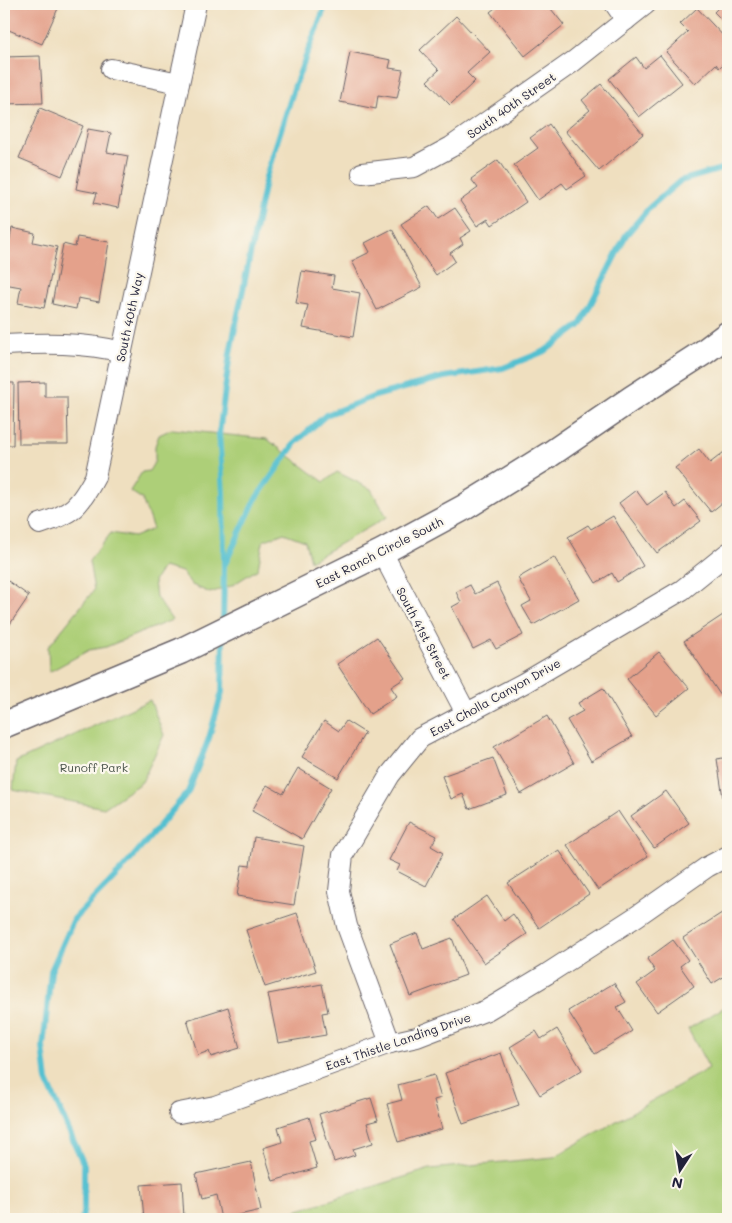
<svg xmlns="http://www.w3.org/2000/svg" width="732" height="1223" font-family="Mali,sans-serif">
<rect width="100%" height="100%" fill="#fbf7ec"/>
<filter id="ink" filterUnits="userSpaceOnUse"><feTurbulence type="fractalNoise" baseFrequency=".02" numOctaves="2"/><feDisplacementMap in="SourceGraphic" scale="10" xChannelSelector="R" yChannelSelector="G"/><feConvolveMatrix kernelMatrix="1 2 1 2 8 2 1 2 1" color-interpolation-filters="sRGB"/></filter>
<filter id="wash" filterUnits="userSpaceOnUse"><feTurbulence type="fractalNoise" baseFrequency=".0096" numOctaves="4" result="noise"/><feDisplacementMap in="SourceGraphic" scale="20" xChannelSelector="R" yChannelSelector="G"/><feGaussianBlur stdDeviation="1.12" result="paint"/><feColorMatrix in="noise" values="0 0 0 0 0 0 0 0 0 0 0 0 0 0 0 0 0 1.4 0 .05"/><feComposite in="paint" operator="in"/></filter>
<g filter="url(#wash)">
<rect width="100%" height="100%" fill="#efdfbf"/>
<g fill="#adcf78" stroke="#68785a">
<path d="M172 429 267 439 324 482 337 472 371 489 387 517 310 561 305 541 284 533 263 541 258 569 231 586 210 593 192 585 182 572 163 567 154 581 156 597 172 620 106 647 89 650 49 672 48 647 94 590 89 561 111 533 134 537 153 529 142 499 130 491 142 472 149 471 155 461V446L159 435Z"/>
<path d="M150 700 164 735 142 782 104 808 13 790 16 762Z"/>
<path d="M728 1005V1219H273L276 1217 430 1169 554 1157 709 1068 688 1029Z"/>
</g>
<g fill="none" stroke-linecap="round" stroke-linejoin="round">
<g stroke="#55c0d0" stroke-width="6">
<path d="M225 564 255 500 295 443 326 415 375 396 444 377 503 368 545 351 580 325 626 235 650 207 680 181 728 167"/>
<path d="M223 624 224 565 223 493 219 434 230 353 266 177 295 85 326 4"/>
<path d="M82 1219 84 1207V1165L47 1081 43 1047 51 971 74 919 127 864 188 792 209 738 222 692 223 636"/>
</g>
</g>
<g id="blocks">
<g fill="#e4a18b">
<path d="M4 4H60L42 44 4 28Z"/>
<path d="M500 4H547L564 25 525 56 490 12Z"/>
<path d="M722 4H728V26L714 12Z"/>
<path d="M697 8 728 41V59L719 68 716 64 695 84 666 52 688 32 680 24Z"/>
<path d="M456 16 490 52 467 73 475 81 450 105 427 81 439 70 420 50Z"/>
<path d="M350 52 391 60 389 68 403 70 397 98 378 95 376 109 340 102Z"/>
<path d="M660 55 682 83 639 117 609 79 636 57 644 68Z"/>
<path d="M40 56 43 103 4 104V57Z"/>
<path d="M601 84 643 134 599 171 565 131 590 110 582 100Z"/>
<path d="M40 108 83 126 62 176 19 158Z"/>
<path d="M549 124 586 176 567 189 562 183 538 200 514 165 538 148 530 138Z"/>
<path d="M88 129 111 133 107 152 128 156 118 208 94 203 97 193 76 189Z"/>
<path d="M498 160 526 202 492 225 488 219 477 226 460 201 478 188 471 179Z"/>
<path d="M429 206 438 219 455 208 471 231 460 238 463 244 450 253 455 261 436 275 401 224Z"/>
<path d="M12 228 35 233 33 242 57 247 44 308 18 303 21 287 4 284V267Z"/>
<path d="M392 229 422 287 377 310 352 261 370 252 365 243Z"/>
<path d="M77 237 109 242 99 302 78 298 76 309 52 304 63 244 75 247Z"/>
<path d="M302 271 334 276 332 288 360 293 353 337 303 328 308 305 296 303Z"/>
<path d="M45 382V397H67L68 444H19L18 383Z"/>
<path d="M4 383H14L13 445H4Z"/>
<path d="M699 449 710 463 728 449V498L711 512 675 468Z"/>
<path d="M636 490 647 505 665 492 676 508 685 501 701 521 657 553 619 503Z"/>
<path d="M613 516 643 566 617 582 612 573 596 583 568 537 588 525 591 529Z"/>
<path d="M554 557 579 599 533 625 522 606 531 601 518 578Z"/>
<path d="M8 581 29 596 4 633V588Z"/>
<path d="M497 583 523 635 496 649 491 640 473 649 452 607 461 602 456 592 470 585 475 594Z"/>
<path d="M723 615 728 623V691L721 696 684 641Z"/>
<path d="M377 637 405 678 391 687 397 696 370 714 337 664Z"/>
<path d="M659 652 689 688 656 715 627 679Z"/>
<path d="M603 688 632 737 591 761 567 720 583 711 578 703Z"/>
<path d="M547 716 574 763 521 794 494 747Z"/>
<path d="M324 721 339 731 346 721 365 733 338 778 302 757Z"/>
<path d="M728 757V797L723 798 717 759Z"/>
<path d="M493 758 507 795 469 809 463 794 451 799 442 776Z"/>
<path d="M298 768 331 788 302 839 252 811 267 785 283 794Z"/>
<path d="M666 791 689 823 654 848 631 816Z"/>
<path d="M618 811 648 856 598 890 567 845Z"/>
<path d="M409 822 437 836 431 846 443 853 426 886 397 871 400 865 389 860Z"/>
<path d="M254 837 304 846 294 905 237 896 242 865 250 866Z"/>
<path d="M559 850 589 894 539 928 508 883Z"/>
<path d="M487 896 504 921 513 914 527 934 484 963 454 919Z"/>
<path d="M728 909V974L712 984 683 938Z"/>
<path d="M297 913 316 971 265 987 246 930Z"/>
<path d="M417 933 423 949 452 938 466 975 410 996 390 944Z"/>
<path d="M673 940 688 960 680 966 694 986 657 1012 637 984 655 971 647 959Z"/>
<path d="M614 983 626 1002 617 1007 632 1031 595 1054 568 1011Z"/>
<path d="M322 984 328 1012 322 1013 326 1035 278 1043 268 994Z"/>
<path d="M228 1007 240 1048 211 1057 209 1051 198 1055 187 1020Z"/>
<path d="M557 1029 582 1070 540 1095 510 1047 536 1031 541 1039Z"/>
<path d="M501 1053 519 1105 463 1124 445 1073Z"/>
<path d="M434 1075 441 1098 434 1100 442 1129 398 1142 387 1104 402 1100 398 1085Z"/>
<path d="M371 1098 378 1120 367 1123 373 1143 353 1149 355 1155 334 1162 319 1114Z"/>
<path d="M309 1117 316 1139 309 1141 317 1168 273 1181 263 1148 282 1142 278 1127Z"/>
<path d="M251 1162 261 1210 221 1219 216 1195 202 1199 196 1174Z"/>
<path d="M182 1182 184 1219H144L141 1185Z"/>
</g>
</g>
</g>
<g filter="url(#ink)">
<use href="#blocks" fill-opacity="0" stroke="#6a6469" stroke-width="1"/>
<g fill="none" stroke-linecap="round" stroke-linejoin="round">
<g stroke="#6a6469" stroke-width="22">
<g id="minor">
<path d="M615 4 626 20"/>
<path d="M111 69 179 83"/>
<path d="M362 173 414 167 451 147 574 61 646 4"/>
<path d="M4 345C43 343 84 342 122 352"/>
<path d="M40 524C72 514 79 507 95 477L196 4"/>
<path d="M382 552 466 713"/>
<path d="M390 1043 347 926 339 891 343 855 390 775 420 738 524 683 682 590 728 553"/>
<path d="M179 1113 215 1106 390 1043 417 1037 487 1010 547 974 637 916 707 867 728 856"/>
</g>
</g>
<g stroke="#6a6469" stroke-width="28">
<path id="tertiary" d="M4 725 181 651 382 552 465 507 549 455 631 399 704 352 728 334"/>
</g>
<use href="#minor" stroke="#fff" stroke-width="20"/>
<use href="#tertiary" stroke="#fff" stroke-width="25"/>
</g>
</g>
<g text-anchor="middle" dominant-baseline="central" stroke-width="4.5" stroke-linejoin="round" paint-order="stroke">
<g font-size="12" fill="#22223b" stroke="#fbf7ec">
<text transform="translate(511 105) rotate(-35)">South 40th Street</text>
<text transform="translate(129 317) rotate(-78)">South 40th Way</text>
<text transform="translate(379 552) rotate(-27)">East Ranch Circle South</text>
<text transform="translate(424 633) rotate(62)">South 41st Street</text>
<text transform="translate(495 697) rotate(-29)">East Cholla Canyon Drive</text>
<text transform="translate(398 1041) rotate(-19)">East Thistle Landing Drive</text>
</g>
<g font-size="12" fill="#4c564d" stroke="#fbf7ec">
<text x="94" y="767">Runoff Park</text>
</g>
</g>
<rect width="732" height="1223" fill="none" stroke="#fbf7ec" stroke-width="20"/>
<g transform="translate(680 1170) rotate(192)" stroke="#fbf7ec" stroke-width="4" paint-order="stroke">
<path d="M0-4L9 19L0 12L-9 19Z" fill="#22223b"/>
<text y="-8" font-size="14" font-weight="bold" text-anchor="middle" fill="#22223b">N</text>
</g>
</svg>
